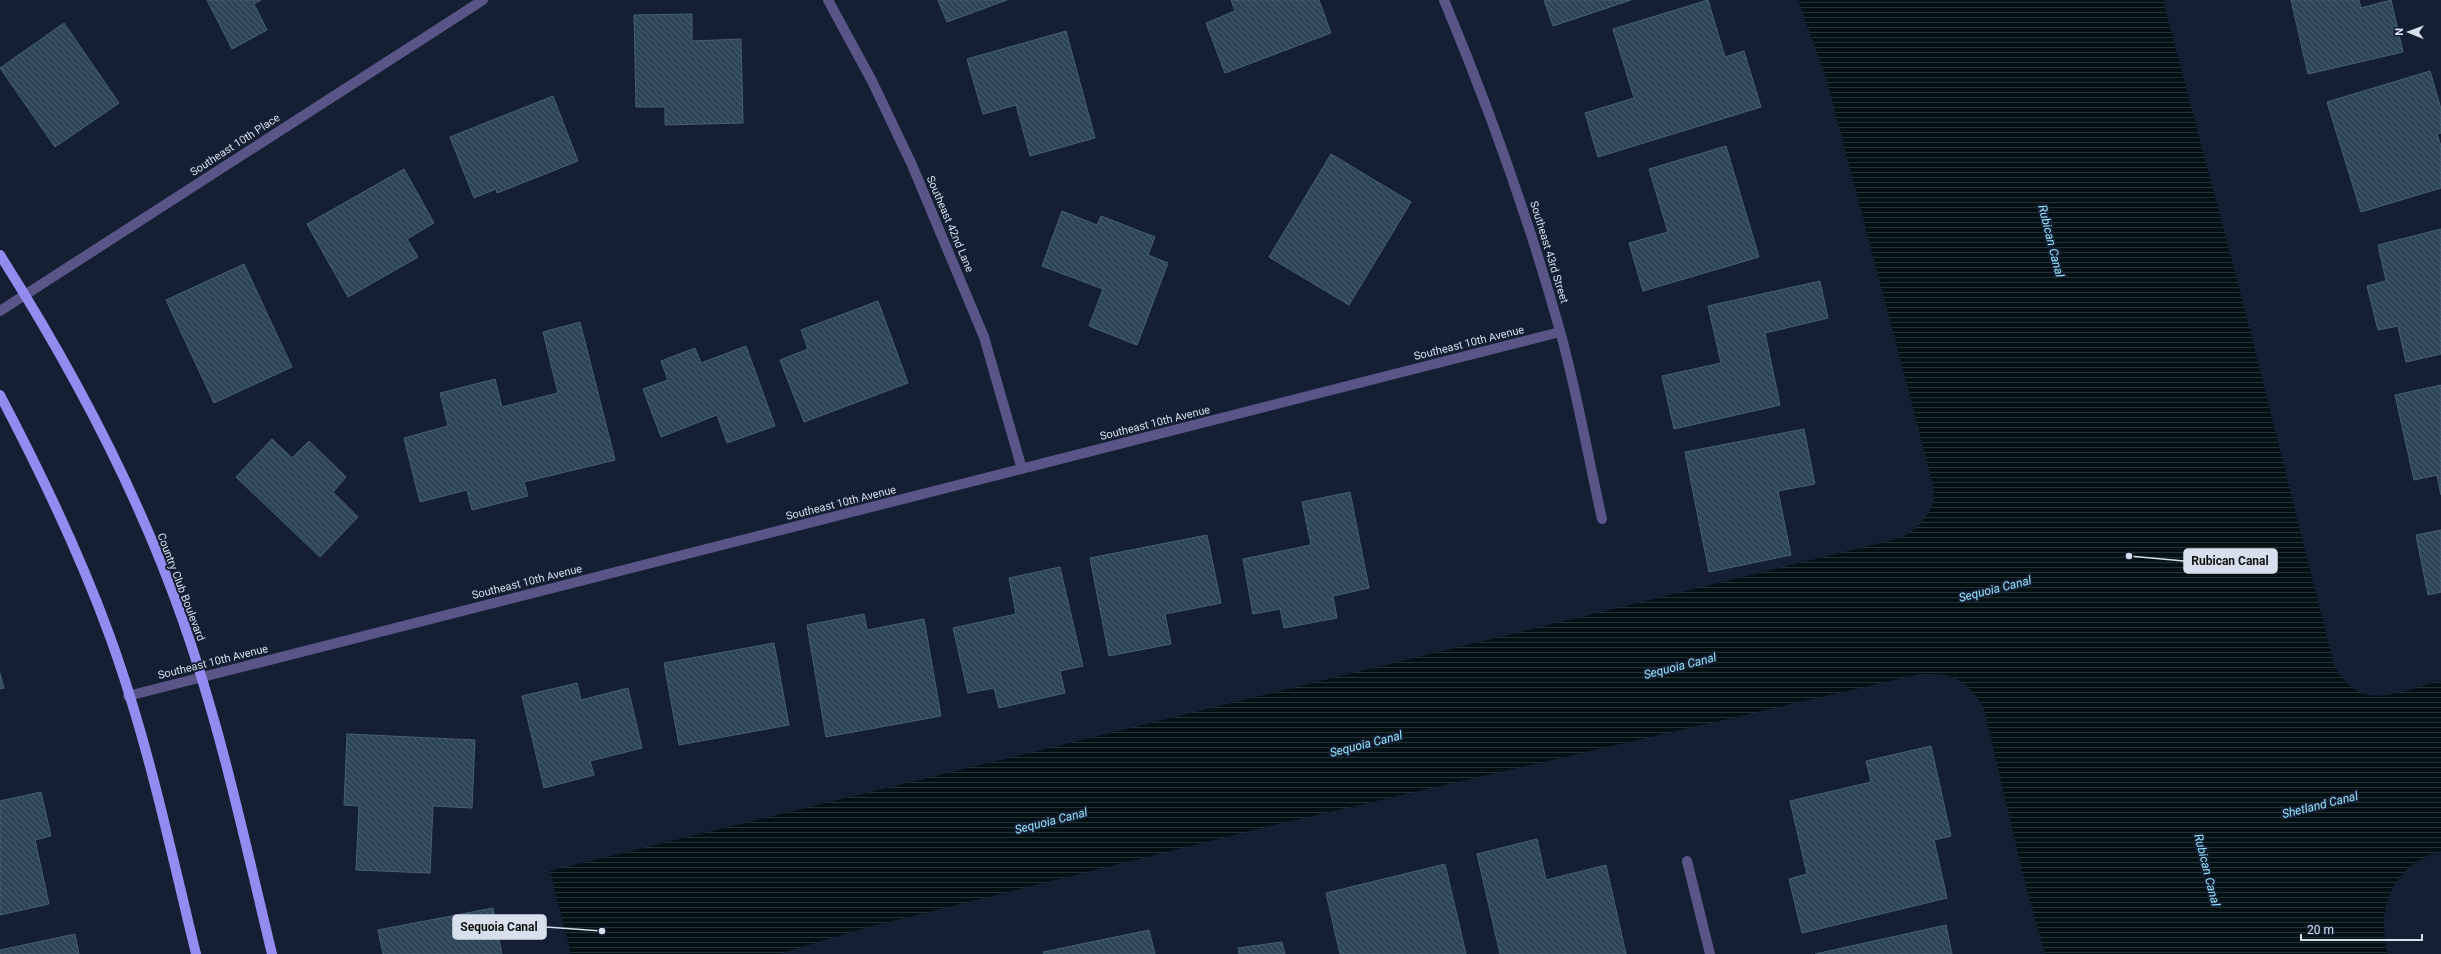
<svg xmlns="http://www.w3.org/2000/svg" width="2441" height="954" font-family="Roboto,sans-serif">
<defs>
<pattern id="water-rules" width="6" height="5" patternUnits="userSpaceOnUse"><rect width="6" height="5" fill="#031014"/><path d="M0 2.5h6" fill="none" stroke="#273236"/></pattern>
<pattern id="building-back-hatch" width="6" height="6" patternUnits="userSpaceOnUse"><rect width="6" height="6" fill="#2d4557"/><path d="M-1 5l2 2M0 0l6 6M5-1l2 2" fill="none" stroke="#4b5f6f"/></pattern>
</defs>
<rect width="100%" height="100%" fill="#151f34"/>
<path fill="url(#water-rules)" d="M1798 0H2163L2248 322 2334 665C2360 714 2397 692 2441 681V851C2392 864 2376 908 2388 954H2045L2025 883 1984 709C1966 678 1955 673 1920 674L1278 824 865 928 779 954H571L550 871 1901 538 1917 528 1927 515 1934 501 1933 484 1827 81Z"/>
<g fill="url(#building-back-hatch)" stroke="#465f72">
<path d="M207 0H261L254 4 267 30 232 49Z"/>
<path d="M938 0H1007L947 22Z"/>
<path d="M1231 0H1319L1331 33 1225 73 1206 23 1235 11Z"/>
<path d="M1544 0H1631L1553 26Z"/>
<path d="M1708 0 1725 57 1744 51 1761 107 1598 157 1585 113 1634 98 1613 29Z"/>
<path d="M2291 0H2359L2361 8 2391 0 2403 52 2308 74Z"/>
<path d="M692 14V41L741 39 743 123 665 125V107H636L634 15Z"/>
<path d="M64 23 119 103 55 147 0 68Z"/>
<path d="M1066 31 1095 138 1030 156 1016 105 983 114 967 59Z"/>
<path d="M2430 71 2441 109V133L2437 134 2441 146V188L2361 212 2327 102Z"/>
<path d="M553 96 578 161 497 193 496 189 474 198 450 137Z"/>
<path d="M1726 146 1759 257 1643 291 1629 243 1668 232 1649 169Z"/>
<path d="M1331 154 1411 202 1349 305 1269 257Z"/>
<path d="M404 169 434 223 407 239 418 257 348 297 307 224Z"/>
<path d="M1062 211 1097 225 1101 216 1155 237 1148 255 1168 263 1137 345 1089 326 1103 289 1042 266Z"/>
<path d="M2441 229V354L2406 362 2398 326 2378 330 2367 286 2386 281 2378 245Z"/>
<path d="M244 264 292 367 214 403 166 300Z"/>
<path d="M1820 281 1828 318 1765 333 1780 405 1674 429 1662 376 1721 363 1708 306Z"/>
<path d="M878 301 908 383 804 422 780 360 808 349 801 330Z"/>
<path d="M580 322 615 460 524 482 528 496 472 510 467 490 420 502 404 438 448 426 440 393 495 379 502 407 558 393 543 332Z"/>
<path d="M746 346 775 426 727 443 717 415 661 437 643 389 668 380 661 361 695 348 701 363Z"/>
<path d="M2441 385V495L2437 475 2414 480 2395 395Z"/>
<path d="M1804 429 1815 484 1778 491 1791 555 1709 572 1685 452Z"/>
<path d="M272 439 292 458 309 441 346 477 333 492 358 517 320 557 236 477Z"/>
<path d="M1350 492 1369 588 1333 596 1337 618 1284 628 1280 609 1253 614 1243 559 1311 545 1302 502Z"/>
<path d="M2441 530V592L2428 595 2416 535Z"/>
<path d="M1207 535 1221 603 1165 614 1171 644 1109 656 1090 558Z"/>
<path d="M1060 567 1083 666 1060 671 1065 693 999 708 994 688 968 693 953 628 1016 614 1009 578Z"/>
<path d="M864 614 867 630 924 619 941 716 826 737 807 625Z"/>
<path d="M774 643 789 725 679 745 664 663Z"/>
<path d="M0 673 4 688 0 689Z"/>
<path d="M577 683 581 700 628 688 642 748 590 761 594 775 544 788 522 696Z"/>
<path d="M347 734 475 740 472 808 433 806 430 873 356 870 359 806 344 805Z"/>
<path d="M1931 746 1951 836 1934 840 1947 898 1802 933 1789 879 1807 874 1790 801 1871 782 1866 761Z"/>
<path d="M41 792 51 836 35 840 49 904 0 915V801Z"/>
<path d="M1537 839 1546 880 1606 865 1626 954H1500L1477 854Z"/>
<path d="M1445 864 1466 954H1340L1326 893Z"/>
<path d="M493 908 502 954H383L378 930Z"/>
<path d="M1946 925 1952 954H1815Z"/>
<path d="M1149 930 1155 954H1044L1043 952Z"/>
<path d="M75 934 79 954H0V950Z"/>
<path d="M1282 942 1285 954H1239L1238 948Z"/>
</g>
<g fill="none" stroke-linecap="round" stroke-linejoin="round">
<g stroke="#595687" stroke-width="10">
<path d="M828 0 872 81 912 165 984 337 1022 469"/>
<path d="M1444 0C1490 110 1528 216 1560 331 1577 392 1588 457 1602 519"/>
<path d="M0 311 483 0"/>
<path d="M128 696 1560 332"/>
<path d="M1687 861 1710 954"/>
</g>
<g stroke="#948bf0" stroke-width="10">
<path d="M0 255C73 370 138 492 183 621 221 729 245 842 272 954"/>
<path d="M0 395C41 473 79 552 109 634 147 738 170 847 196 954"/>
</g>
</g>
<g text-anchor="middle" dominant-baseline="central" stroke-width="4" stroke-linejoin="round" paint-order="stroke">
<g font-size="11" fill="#d7dfed" stroke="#151f34">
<text transform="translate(235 145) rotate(-33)">Southeast 10th Place</text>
<text transform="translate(950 224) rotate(67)">Southeast 42nd Lane</text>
<text transform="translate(1549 252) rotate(73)">Southeast 43rd Street</text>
<text transform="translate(1469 343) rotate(-14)">Southeast 10th Avenue</text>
<text transform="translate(1155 423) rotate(-14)">Southeast 10th Avenue</text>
<text transform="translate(841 503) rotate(-14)">Southeast 10th Avenue</text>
<text transform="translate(527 582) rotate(-14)">Southeast 10th Avenue</text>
<text transform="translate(181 587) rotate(69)">Country Club Boulevard</text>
<text transform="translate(213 662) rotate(-14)">Southeast 10th Avenue</text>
</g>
<g font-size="12" font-style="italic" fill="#94e5fc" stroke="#151f34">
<text transform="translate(2051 241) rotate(76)">Rubican Canal</text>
<text transform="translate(1995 589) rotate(-14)">Sequoia Canal</text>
<text transform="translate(1680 666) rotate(-14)">Sequoia Canal</text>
<text transform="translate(1366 744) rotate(-14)">Sequoia Canal</text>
<text transform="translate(2320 805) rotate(-14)">Shetland Canal</text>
<text transform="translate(1051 821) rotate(-14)">Sequoia Canal</text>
<text transform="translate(2207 870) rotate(76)">Rubican Canal</text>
</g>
</g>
<path fill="none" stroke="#d7dfed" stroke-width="1.5" d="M2129 556L2184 561M602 931L546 927"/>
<g fill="#d7dfed" stroke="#151f34" stroke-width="1.5">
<circle cx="2129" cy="556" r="4"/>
<circle cx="602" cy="931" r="4"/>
</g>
<g fill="#d7dfed" stroke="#d7dfed" stroke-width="1.5">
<rect x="2184" y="549" width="93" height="24" rx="4"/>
<rect x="453" y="915" width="93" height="24" rx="4"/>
</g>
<g font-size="12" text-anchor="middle" font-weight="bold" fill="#111">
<text x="2230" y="565">Rubican Canal</text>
<text x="499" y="931">Sequoia Canal</text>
</g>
<g transform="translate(2409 32) rotate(271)" stroke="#151f34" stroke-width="3" paint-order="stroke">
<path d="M0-3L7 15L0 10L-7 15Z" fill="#d7dfed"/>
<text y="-6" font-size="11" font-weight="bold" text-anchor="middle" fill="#d7dfed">N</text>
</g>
<path d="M2301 934v6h121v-6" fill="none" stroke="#d7dfed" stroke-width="2"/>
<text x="2307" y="934" font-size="12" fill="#d7dfed" stroke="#151f34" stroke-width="3" paint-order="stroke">20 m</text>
</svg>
